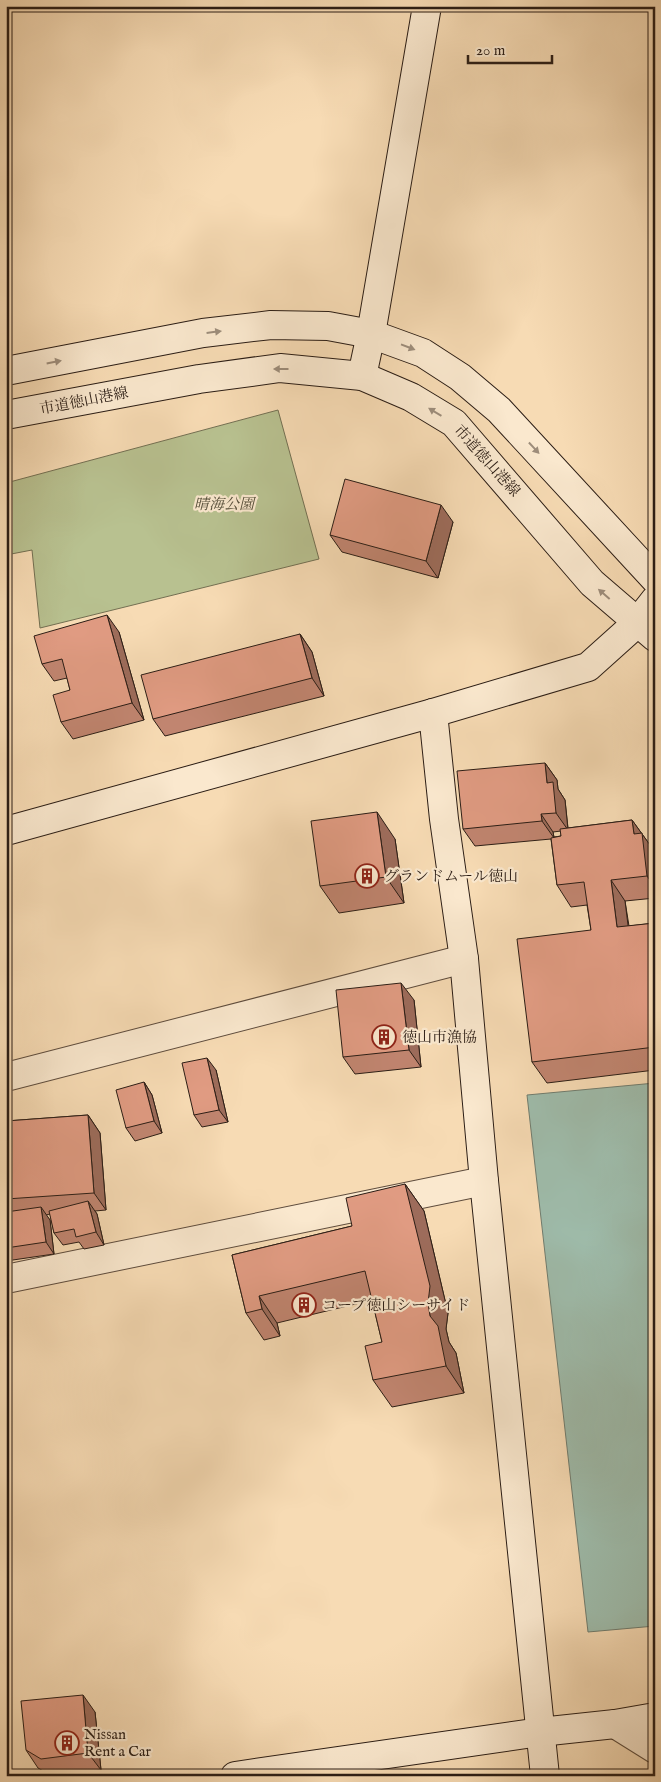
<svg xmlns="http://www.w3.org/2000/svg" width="661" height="1782" font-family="'IM FELL English','Noto Serif JP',serif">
<rect width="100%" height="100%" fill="#f7dbb4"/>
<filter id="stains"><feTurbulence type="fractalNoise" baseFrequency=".004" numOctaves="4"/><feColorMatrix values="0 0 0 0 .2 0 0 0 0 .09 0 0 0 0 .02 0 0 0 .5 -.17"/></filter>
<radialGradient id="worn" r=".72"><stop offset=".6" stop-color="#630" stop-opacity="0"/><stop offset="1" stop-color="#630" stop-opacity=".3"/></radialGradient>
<path fill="#b8c190" stroke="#726f52" d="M278 410 319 559 40 628 32 550 6 555V483Z"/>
<path fill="#9ebbaa" stroke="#707c6e" d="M655 1083V1626L588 1632 527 1095Z"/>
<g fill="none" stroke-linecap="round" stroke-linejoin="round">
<g stroke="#5e4c3d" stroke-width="30">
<g id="street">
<path d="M6 1077 464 959"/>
<path d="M6 1279 484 1181"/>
<path d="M615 1724 655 1749"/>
</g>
</g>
<g stroke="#2b1d15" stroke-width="30">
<g id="secondary">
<path d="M6 371 203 333 271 325 328 326 371 334 423 353 460 377 499 410 655 579"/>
<path d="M362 376 371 334 427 6"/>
<path d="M6 415 199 379 280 368 362 376 411 397 454 423 592 583 655 637"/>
<path d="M433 713 444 819 464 959 484 1181 545 1776"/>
<path d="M6 831 433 713 588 667 637 623 655 600"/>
<path d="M235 1776 540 1732 615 1724 655 1717"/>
</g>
</g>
<use href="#street" stroke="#fae8ce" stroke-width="28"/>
<use href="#secondary" stroke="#fae8ce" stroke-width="28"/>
</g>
<g fill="#c18570" stroke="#2b1d15" fill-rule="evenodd">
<path d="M453 522 438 578 342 552 330 535Z"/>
<path d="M119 632 144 720 73 739 61 722 70 690 67 678 54 681 42 664Z"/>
<path d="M300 634 312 652 324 696 165 736 153 719Z"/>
<path d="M545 763 557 780 558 789 565 800 568 828 632 820 655 852V898L625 901 629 926 655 923V1070L547 1083 532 1062 591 930 587 905 571 907 557 885 551 839 475 846 463 829ZM561 831V836L554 837 553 832Z"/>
<path d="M395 839 404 903 339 913 320 886Z"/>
<path d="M414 1000 421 1067 355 1074 343 1057Z"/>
<path d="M216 1070 228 1122 202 1127 194 1115Z"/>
<path d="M144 1082 152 1095 162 1133 135 1141 126 1128Z"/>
<path d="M88 1115 100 1133 106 1210 95 1211 97 1214 104 1245 84 1249 79 1242 63 1245 54 1233 50 1214 46 1215 50 1220 54 1254 6 1261V1121Z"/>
<path d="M405 1184 424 1211 448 1313 446 1329 449 1342 456 1353 464 1393 392 1407 373 1380 382 1342 372 1300 277 1323 280 1336 264 1340 246 1313 232 1255 352 1226Z"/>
<path d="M95 1712 101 1770 52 1776 38 1768 26 1750Z"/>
</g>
<g fill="#9d6c5b" stroke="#2b1d15">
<path d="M441 505 453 522 438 578 426 561Z"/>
<path d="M107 615 119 632 144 720 132 703Z"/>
<path d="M300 634 312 652 324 696 312 678Z"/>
<path d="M545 763 557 780 558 789 565 800 568 830 556 813 547 783Z"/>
<path d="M377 812 395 839 404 903 386 877Z"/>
<path d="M541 814 553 832 554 838 542 821Z"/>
<path d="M632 820 655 852V887L647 876 634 834Z"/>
<path d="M611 880 625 901 631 949 617 927Z"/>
<path d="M401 983 414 1000 421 1067 409 1050Z"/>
<path d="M207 1058 216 1070 228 1122 219 1110Z"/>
<path d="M144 1082 152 1095 162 1133 154 1121Z"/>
<path d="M88 1115 100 1133 106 1210 94 1193Z"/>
<path d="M405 1184 424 1211 448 1313 446 1329 449 1342 456 1353 464 1393 446 1366 430 1316Z"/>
<path d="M88 1201 97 1214 104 1245 96 1232Z"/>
<path d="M41 1207 50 1220 54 1254 46 1242Z"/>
<path d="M259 1296 277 1323 280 1336 262 1309Z"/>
<path d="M83 1695 95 1712 101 1770 88 1753Z"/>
</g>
<g fill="#e09b82" stroke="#2b1d15">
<path d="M345 479 441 505 426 561 330 535Z"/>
<path d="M107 615 132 703 61 722 53 695 70 690 62 659 42 664 34 636Z"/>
<path d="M300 634 312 678 153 719 141 675Z"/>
<path d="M545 763 547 783 553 782 556 813 541 814 542 821 463 829 457 771Z"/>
<path d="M377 812 386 877 320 886 311 821Z"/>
<path d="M632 820 634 834 642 833 647 876 611 880 617 927 655 923V1047L532 1062 517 939 591 930 584 882 557 885 551 838 561 836 560 829Z"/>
<path d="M401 983 409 1050 343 1057 336 990Z"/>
<path d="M207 1058 219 1110 194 1115 182 1063Z"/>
<path d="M144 1082 154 1121 126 1128 116 1090Z"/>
<path d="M88 1115 94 1193 6 1199V1121Z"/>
<path d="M405 1184 430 1286 428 1303 430 1316 438 1326 446 1366 373 1380 365 1346 382 1342 365 1271 259 1296 262 1309 246 1313 232 1255 352 1226 346 1198Z"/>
<path d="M88 1201 96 1232 76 1237 74 1229 54 1233 49 1211Z"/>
<path d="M41 1207 46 1242 6 1248V1212Z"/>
<path d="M83 1695 88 1753 41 1759 26 1750 21 1701Z"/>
</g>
<defs><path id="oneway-solid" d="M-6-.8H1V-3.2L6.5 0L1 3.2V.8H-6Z" transform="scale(1.25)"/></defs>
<g fill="#9d8d7b">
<use href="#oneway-solid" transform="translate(214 332) rotate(-7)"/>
<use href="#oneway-solid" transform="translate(408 347) rotate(21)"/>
<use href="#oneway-solid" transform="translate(54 362) rotate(-11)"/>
<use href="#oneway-solid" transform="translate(281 369) rotate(180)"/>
<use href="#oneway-solid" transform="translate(435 412) rotate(-149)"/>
<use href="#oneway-solid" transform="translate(534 448) rotate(47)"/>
<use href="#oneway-solid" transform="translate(604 594) rotate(-139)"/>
</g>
<defs>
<g id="building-ring" transform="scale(1.25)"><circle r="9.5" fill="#fae8ce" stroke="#8f2418" stroke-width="1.5"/><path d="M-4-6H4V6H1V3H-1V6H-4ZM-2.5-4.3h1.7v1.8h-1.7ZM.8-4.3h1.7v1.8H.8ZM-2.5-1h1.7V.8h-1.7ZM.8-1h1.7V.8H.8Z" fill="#8f2418"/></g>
</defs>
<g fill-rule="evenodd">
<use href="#building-ring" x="367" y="876"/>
<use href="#building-ring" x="384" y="1037"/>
<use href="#building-ring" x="304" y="1305"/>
<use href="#building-ring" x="67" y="1743"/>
</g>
<g text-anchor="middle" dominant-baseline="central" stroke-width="4.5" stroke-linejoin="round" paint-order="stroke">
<g font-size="15" fill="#2b1d15" stroke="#fae8ce">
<text transform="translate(84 401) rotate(-11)">市道徳山港線</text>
<text transform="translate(487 461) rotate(48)">市道徳山港線</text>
</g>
<g font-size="15" font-style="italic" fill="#554e3a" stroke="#fae8ce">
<text x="224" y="504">晴海公園</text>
</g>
<g font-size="15" fill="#2b1d15" stroke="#fae8ce" text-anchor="start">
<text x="384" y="876">グランドムール徳山</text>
<text x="402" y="1037">徳山市漁協</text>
<text x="322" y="1305">コープ徳山シーサイド</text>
<text x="84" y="1734">Nissan<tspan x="84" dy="17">Rent a Car</tspan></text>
</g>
</g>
<rect width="661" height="1782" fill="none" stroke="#f7dbb4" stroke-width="25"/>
<rect x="8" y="8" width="646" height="1767" fill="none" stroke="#2b1d15" stroke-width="2.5"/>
<rect x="12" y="12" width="636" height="1757" fill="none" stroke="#2b1d15"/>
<path d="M468 55v8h84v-8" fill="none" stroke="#2b1d15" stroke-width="2.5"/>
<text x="476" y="55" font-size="15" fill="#2b1d15" stroke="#fae8ce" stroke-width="4" paint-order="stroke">20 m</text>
<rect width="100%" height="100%" filter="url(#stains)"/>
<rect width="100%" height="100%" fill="url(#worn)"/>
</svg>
